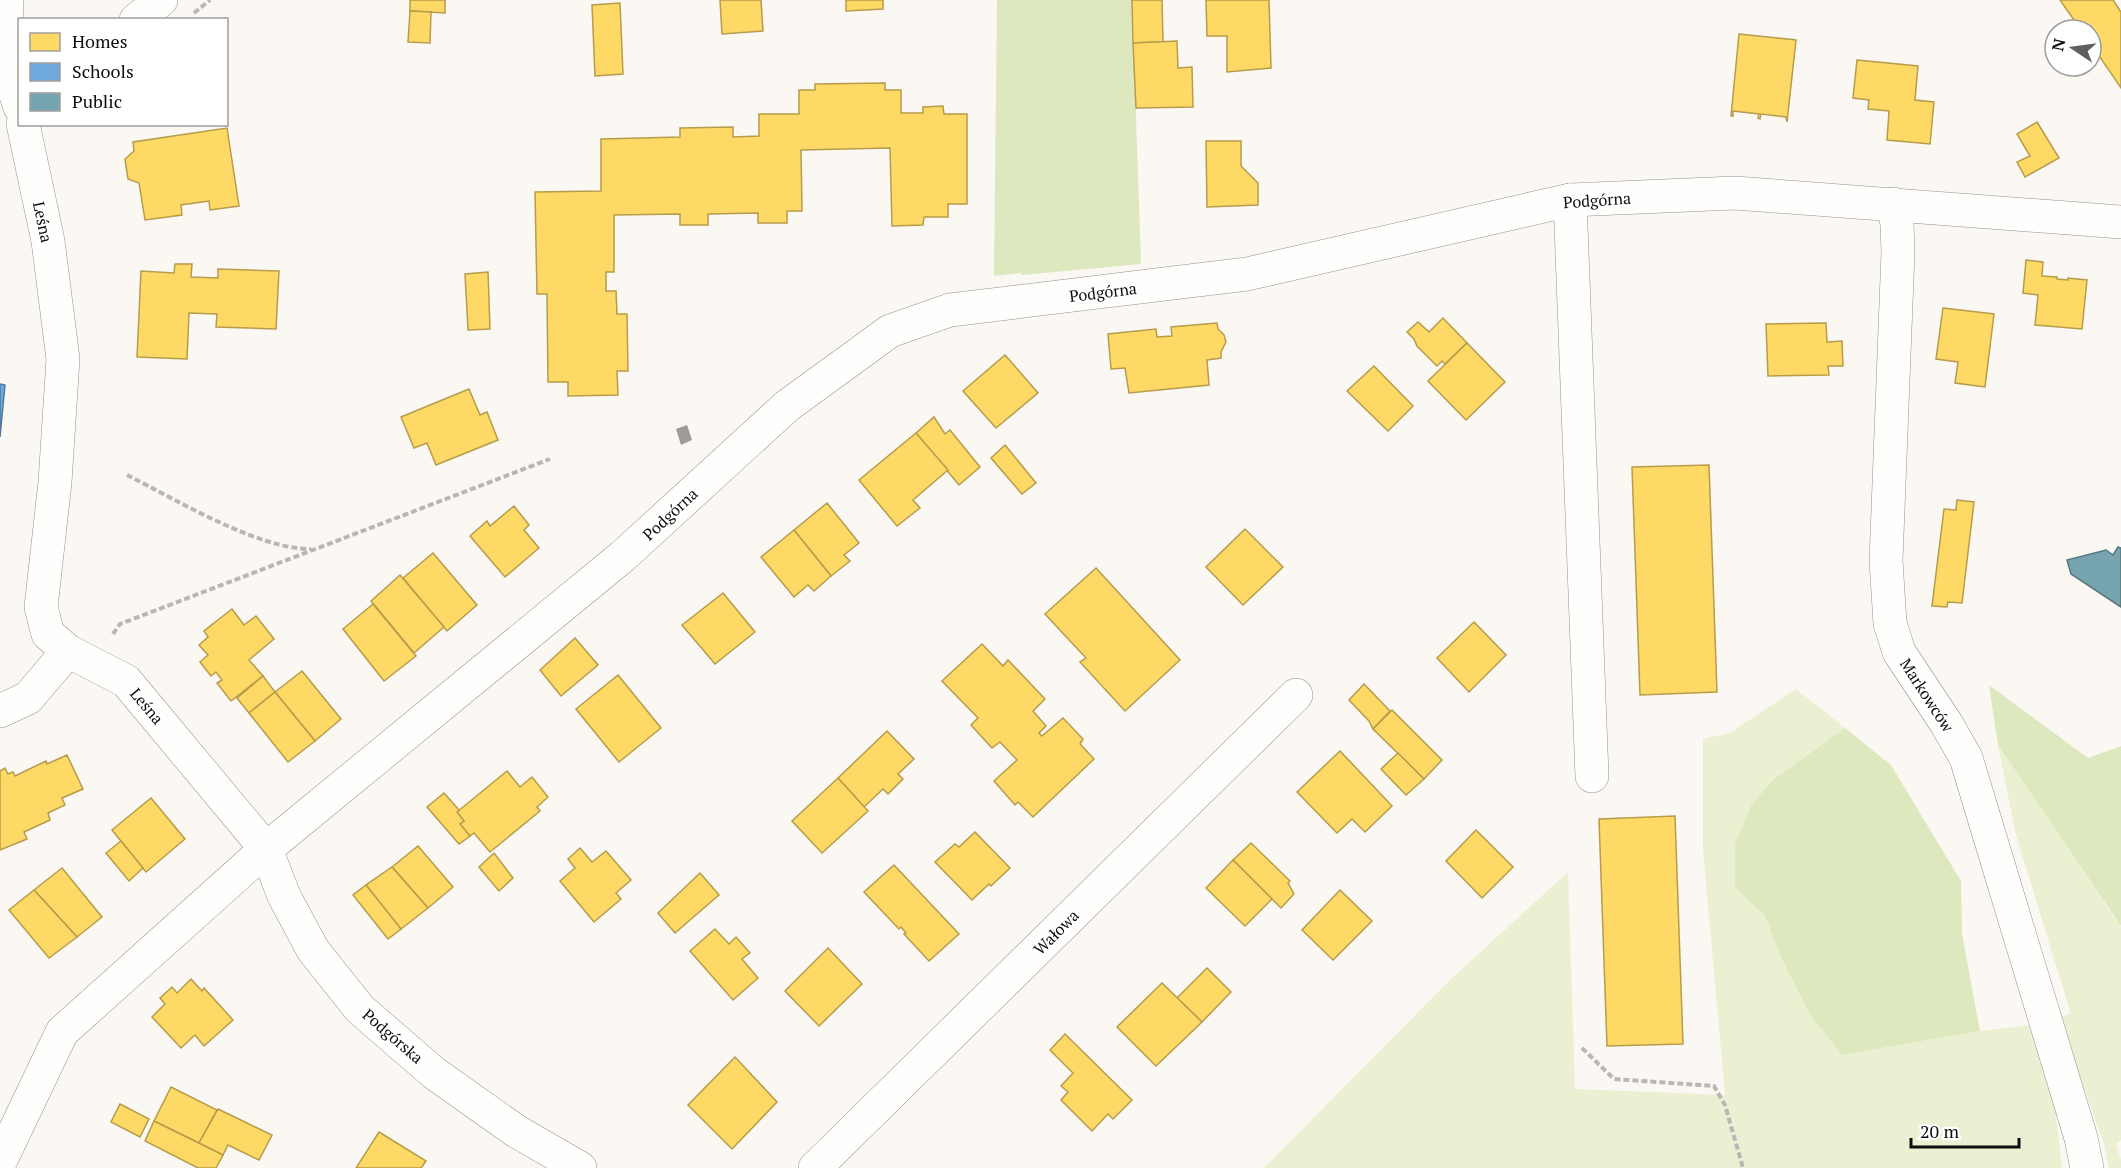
<svg xmlns="http://www.w3.org/2000/svg" width="2121" height="1168" font-family="'PT Serif',serif">
<rect width="100%" height="100%" fill="#fbf7f2"/>
<g fill="#eaf0d1">
<path d="M1796 689 1845 728 1774 779 1735 887 1765 916 1783 962 1810 1014 1843 1055 1980 1031 2031 1025 2054 1098 2062 1168H1264L1451 979 1568 872 1575 1089 1725 1095 1703 850V739L1730 733Z"/>
<path d="M1998 745 2121 927V1140L2116 1144 2121 1160V1168H2109L2104 1144 2059 1017 2071 1014 2016 835Z"/>
</g>
<g fill="#dde8bf">
<path d="M997 0H1132L1141 264 1022 275 1020 273 994 276Z"/>
<path d="M1989 685 2088 758 2121 746V926L1998 745Z"/>
<path d="M1845 728 1891 765 1961 881 1962 934 1980 1031 1842 1055 1810 1014 1783 962 1765 916 1735 887V844L1752 804 1774 779Z"/>
</g>
<g fill="#ffd966" stroke="#b69c4b" stroke-width="1.5">
<path d="M410 0H445V13L410 11Z"/>
<path d="M720 0H761L763 31 722 34Z"/>
<path d="M846 0H883V9L846 11Z"/>
<path d="M1132 0H1162L1163 42 1133 43Z"/>
<path d="M1206 0H1269L1271 68 1227 72V36H1207Z"/>
<path d="M2060 0H2113L2121 12V88L2091 44V30H2081Z"/>
<path d="M620 3 623 74 595 76 592 5Z"/>
<path d="M410 11 431 12 430 43 408 42Z"/>
<path d="M1739 34 1796 40 1787 122 1786 117 1761 114 1760 119 1758 118 1759 114 1733 111V116H1731Z"/>
<path d="M1177 41 1178 68 1192 67 1193 107 1136 108 1133 43Z"/>
<path d="M1857 60 1918 66 1915 100 1934 102 1930 144 1887 140 1889 111 1868 109 1869 100 1853 98Z"/>
<path d="M885 83V90H901V113H923V107L943 106 944 114H967V204H948V217H924L923 225 892 226 890 148 801 150 802 211H787V223H758V213L708 214V225H680V214L614 215V272H606V291H616L617 314H627L628 371H617L618 395 568 396V382H548L547 294H537L535 192 601 191V139L680 137V128L733 127V137L759 136V114H799V90H815V84Z"/>
<path d="M2037 122 2059 158 2025 177 2017 162 2030 156 2017 134Z"/>
<path d="M227 128 239 206 210 210 209 201 181 205 182 215 145 220 139 183 128 179 125 159 134 151 133 142Z"/>
<path d="M1206 141H1241V166L1258 183V205L1207 207Z"/>
<path d="M2026 260 2043 262 2042 276 2057 277V279L2068 280V278L2087 280 2082 329 2035 325 2038 295 2023 293Z"/>
<path d="M175 264H192L191 277 218 278V269L279 271 276 329 216 327 217 314 189 313 187 359 137 357 141 271 174 273Z"/>
<path d="M488 272 490 329 468 330 465 274Z"/>
<path d="M1943 308 1994 314 1985 387 1955 383 1958 362 1936 359Z"/>
<path d="M1443 318 1467 343 1445 364 1442 361 1437 366 1417 346 1414 339 1407 332 1418 322 1429 332Z"/>
<path d="M1217 323 1218 329 1224 335 1226 342 1221 352V358L1207 360 1209 385 1129 393 1125 368 1111 369 1108 334 1156 329 1157 337 1172 336 1171 327Z"/>
<path d="M1826 323 1827 342 1842 341 1843 366H1828L1829 375 1768 376 1766 324Z"/>
<path d="M1467 343 1505 382 1466 420 1428 381Z"/>
<path d="M1005 355 1038 393 996 428 963 391Z"/>
<path d="M1374 366 1413 406 1388 431 1347 391Z"/>
<path d="M469 389 480 415 487 412 498 440 436 465 427 443 414 448 401 417Z"/>
<path d="M934 417 945 434 950 430 980 467 959 485 916 433Z"/>
<path d="M916 433 948 470 913 500 920 508 897 526 859 480Z"/>
<path d="M1005 445 1036 483 1022 494 991 458Z"/>
<path d="M1709 465 1717 692 1640 695 1632 467Z"/>
<path d="M1957 500 1974 502 1962 603 1948 602 1947 607 1932 606 1944 509 1956 510Z"/>
<path d="M827 503 859 543 844 555 850 561 831 576 794 530Z"/>
<path d="M514 506 529 525 524 530 539 548 505 577 470 536 487 521 490 526Z"/>
<path d="M1245 529 1283 567 1243 605 1206 567Z"/>
<path d="M794 530 831 576 814 591 808 585 794 597 761 557Z"/>
<path d="M433 553 477 605 447 631 403 578Z"/>
<path d="M1096 568 1180 660 1125 711 1080 662 1086 658 1045 614Z"/>
<path d="M400 575 444 627 414 653 371 601Z"/>
<path d="M723 593 755 632 715 664 682 625Z"/>
<path d="M373 604 416 656 384 681 343 629Z"/>
<path d="M232 609 244 625 256 616 274 639 249 660 263 676 231 701 217 683 222 680 216 672 211 676 200 662 208 655 199 645 208 637 204 631Z"/>
<path d="M1474 622 1506 655 1469 692 1437 658Z"/>
<path d="M575 638 598 665 561 696 540 670Z"/>
<path d="M982 644 1003 666 1008 660 1045 699 1033 711 1046 726 1039 733 1042 736 1063 718 1083 739 1080 744 1094 759 1033 817 1018 802 1015 805 994 781 1017 760 1000 742 992 748 971 725 978 718 942 681Z"/>
<path d="M302 671 341 719 315 741 275 692Z"/>
<path d="M618 675 661 728 619 762 576 709Z"/>
<path d="M263 676 275 692 249 713 237 698Z"/>
<path d="M1364 684 1390 711 1373 729 1369 721 1349 700Z"/>
<path d="M275 692 315 741 288 762 249 713Z"/>
<path d="M1392 710 1442 760 1424 779 1373 729Z"/>
<path d="M887 731 914 759 898 774 903 779 888 794 883 789 864 807 838 778Z"/>
<path d="M1340 751 1392 806 1365 832 1352 819 1337 833 1297 792Z"/>
<path d="M1398 753 1424 779 1406 795 1381 769Z"/>
<path d="M67 755 83 789 62 798 65 805 48 813 50 820 24 832 27 839 0 850V771L5 768 8 774 13 772 15 776 46 761 47 764Z"/>
<path d="M507 771 520 787 532 777 548 797 537 807 540 811 490 852 474 833 470 836 460 824 464 821 457 812Z"/>
<path d="M838 778 868 811 822 853 792 821Z"/>
<path d="M444 793 459 810 457 812 464 821 460 824 470 836 459 844 427 807Z"/>
<path d="M151 798 185 839 146 872 112 830Z"/>
<path d="M1675 816 1683 1044 1607 1046 1599 819Z"/>
<path d="M1476 830 1513 867 1482 898 1446 861Z"/>
<path d="M975 832 1010 868 991 886 989 884 972 900 935 862 955 844 959 847Z"/>
<path d="M121 841 143 868 129 881 106 853Z"/>
<path d="M1251 843 1290 881 1288 883 1294 894 1281 908 1233 860Z"/>
<path d="M418 846 453 887 428 908 392 867Z"/>
<path d="M580 848 592 862 606 851 631 880 616 893 621 899 594 922 560 881 575 868 568 859Z"/>
<path d="M494 853 513 878 499 891 479 867Z"/>
<path d="M1233 860 1272 899 1245 926 1206 888Z"/>
<path d="M894 865 959 934 929 961 904 934 906 933 901 927 899 929 864 892Z"/>
<path d="M392 867 428 908 401 929 366 885Z"/>
<path d="M62 868 102 917 77 937 34 890Z"/>
<path d="M700 873 719 895 675 933 658 913Z"/>
<path d="M366 885 401 929 388 939 353 895Z"/>
<path d="M34 890 77 937 49 958 9 910Z"/>
<path d="M1340 890 1372 921 1333 960 1302 930Z"/>
<path d="M715 929 729 944 736 937 750 953 742 959 758 978 733 1000 690 951Z"/>
<path d="M828 948 862 984 819 1026 785 991Z"/>
<path d="M1207 968 1231 992 1202 1022 1177 998Z"/>
<path d="M191 979 202 991 204 988 233 1020 204 1046 195 1035 181 1048 152 1017 165 1004 160 998 172 987 177 993Z"/>
<path d="M1162 983 1202 1022 1156 1066 1117 1027Z"/>
<path d="M1065 1034 1132 1100 1113 1119 1108 1114 1092 1131 1061 1100 1068 1092 1061 1086 1073 1073 1050 1050Z"/>
<path d="M735 1057 777 1102 732 1149 688 1105Z"/>
<path d="M171 1087 217 1110 199 1143 154 1121Z"/>
<path d="M120 1104 149 1119 140 1137 111 1122Z"/>
<path d="M218 1109 272 1135 259 1160 228 1145 223 1155 199 1143Z"/>
<path d="M154 1121 223 1155 216 1168H198L145 1141Z"/>
<path d="M379 1132 426 1161 421 1168H356Z"/>
</g>
<path fill="#6fa8dc" stroke="#527a9e" stroke-width="1.5" d="M0 384 5 385 0 437Z"/>
<path fill="#76a5af" stroke="#56777e" stroke-width="1.5" d="M2118 547 2121 548V607L2071 574 2067 560 2106 550 2113 555Z"/>
<path fill="#9e9a97" d="M687 425 692 440 681 445 676 429Z"/>
<g fill="none" stroke-linecap="round" stroke-linejoin="round">
<g stroke="#949290" stroke-width="34">
<g id="minor">
<path d="M7 0 5 50 10 77 20 107"/>
<path d="M136 20 161 0"/>
<path d="M23 124 48 241 63 359 55 482 41 607 48 634 68 651 126 681 266 849 284 896 313 950 360 1009 434 1073 516 1131 580 1168"/>
<path d="M1570 200 1592 776"/>
<path d="M1893 204 1897 224 1898 252 1886 561 1890 623 1899 652 1946 723 1966 758 2081 1138 2087 1168"/>
<path d="M0 711 28 698 68 651"/>
<path d="M0 1162 62 1032 266 849 623 556 787 406 890 331 950 310 1247 274 1570 200 1735 193 2121 222"/>
<path d="M815 1168 1296 695"/>
</g>
</g>
<g stroke="#b8b7b6" stroke-width="4" stroke-dasharray="6 3" stroke-linecap="butt">
<path d="M194 13 210 0"/>
<path d="M127 475C177 500 257 549 311 549"/>
<path d="M113 634 120 624 550 459"/>
<path d="M1582 1048 1614 1079 1714 1086 1725 1105 1743 1168"/>
</g>
<use href="#minor" stroke="#fefefd" stroke-width="33"/>
</g>
<g text-anchor="middle" dominant-baseline="central" stroke-width="6" stroke-linejoin="round" paint-order="stroke">
<g font-size="16" fill="#0d0d0d" stroke="#fff">
<text transform="translate(1597 200) rotate(-4)">Podgórna</text>
<text transform="translate(43 222) rotate(78)">Leśna</text>
<text transform="translate(1103 292) rotate(-7)">Podgórna</text>
<text transform="translate(670 514) rotate(-43)">Podgórna</text>
<text transform="translate(1927 695) rotate(57)">Markowców</text>
<text transform="translate(147 706) rotate(50)">Leśna</text>
<text transform="translate(1056 932) rotate(-45)">Wałowa</text>
<text transform="translate(393 1036) rotate(41)">Podgórska</text>
</g>
</g>
<rect x="18" y="18" width="210" height="108" fill="#ffffff" stroke="#9e9e9e" stroke-width="1.5"/>
<rect x="30" y="33" width="30" height="18" fill="#ffd966" stroke="#9e9e9e" stroke-width="1.5"/>
<text x="72" y="48" font-size="18" fill="#0d0d0d">Homes</text>
<rect x="30" y="63" width="30" height="18" fill="#6fa8dc" stroke="#9e9e9e" stroke-width="1.5"/>
<text x="72" y="78" font-size="18" fill="#0d0d0d">Schools</text>
<rect x="30" y="93" width="30" height="18" fill="#76a5af" stroke="#9e9e9e" stroke-width="1.5"/>
<text x="72" y="108" font-size="18" fill="#0d0d0d">Public</text>
<g transform="translate(2073 48) rotate(283)"><circle r="28" fill="#ffffff" stroke="#9e9e9e" stroke-width="1.5"/>
<path d="M0-4.5L10 22L0 15L-10 22Z" fill="#605f5d"/>
<text y="-9" font-size="16" font-weight="bold" text-anchor="middle" fill="#0d0d0d">N</text>
</g>
<path d="M1911 1138v9h108v-9" fill="none" stroke="#0d0d0d" stroke-width="3"/>
<text x="1920" y="1138" font-size="18" fill="#0d0d0d" stroke="#ffffff" stroke-width="4.5" paint-order="stroke">20 m</text>
</svg>
